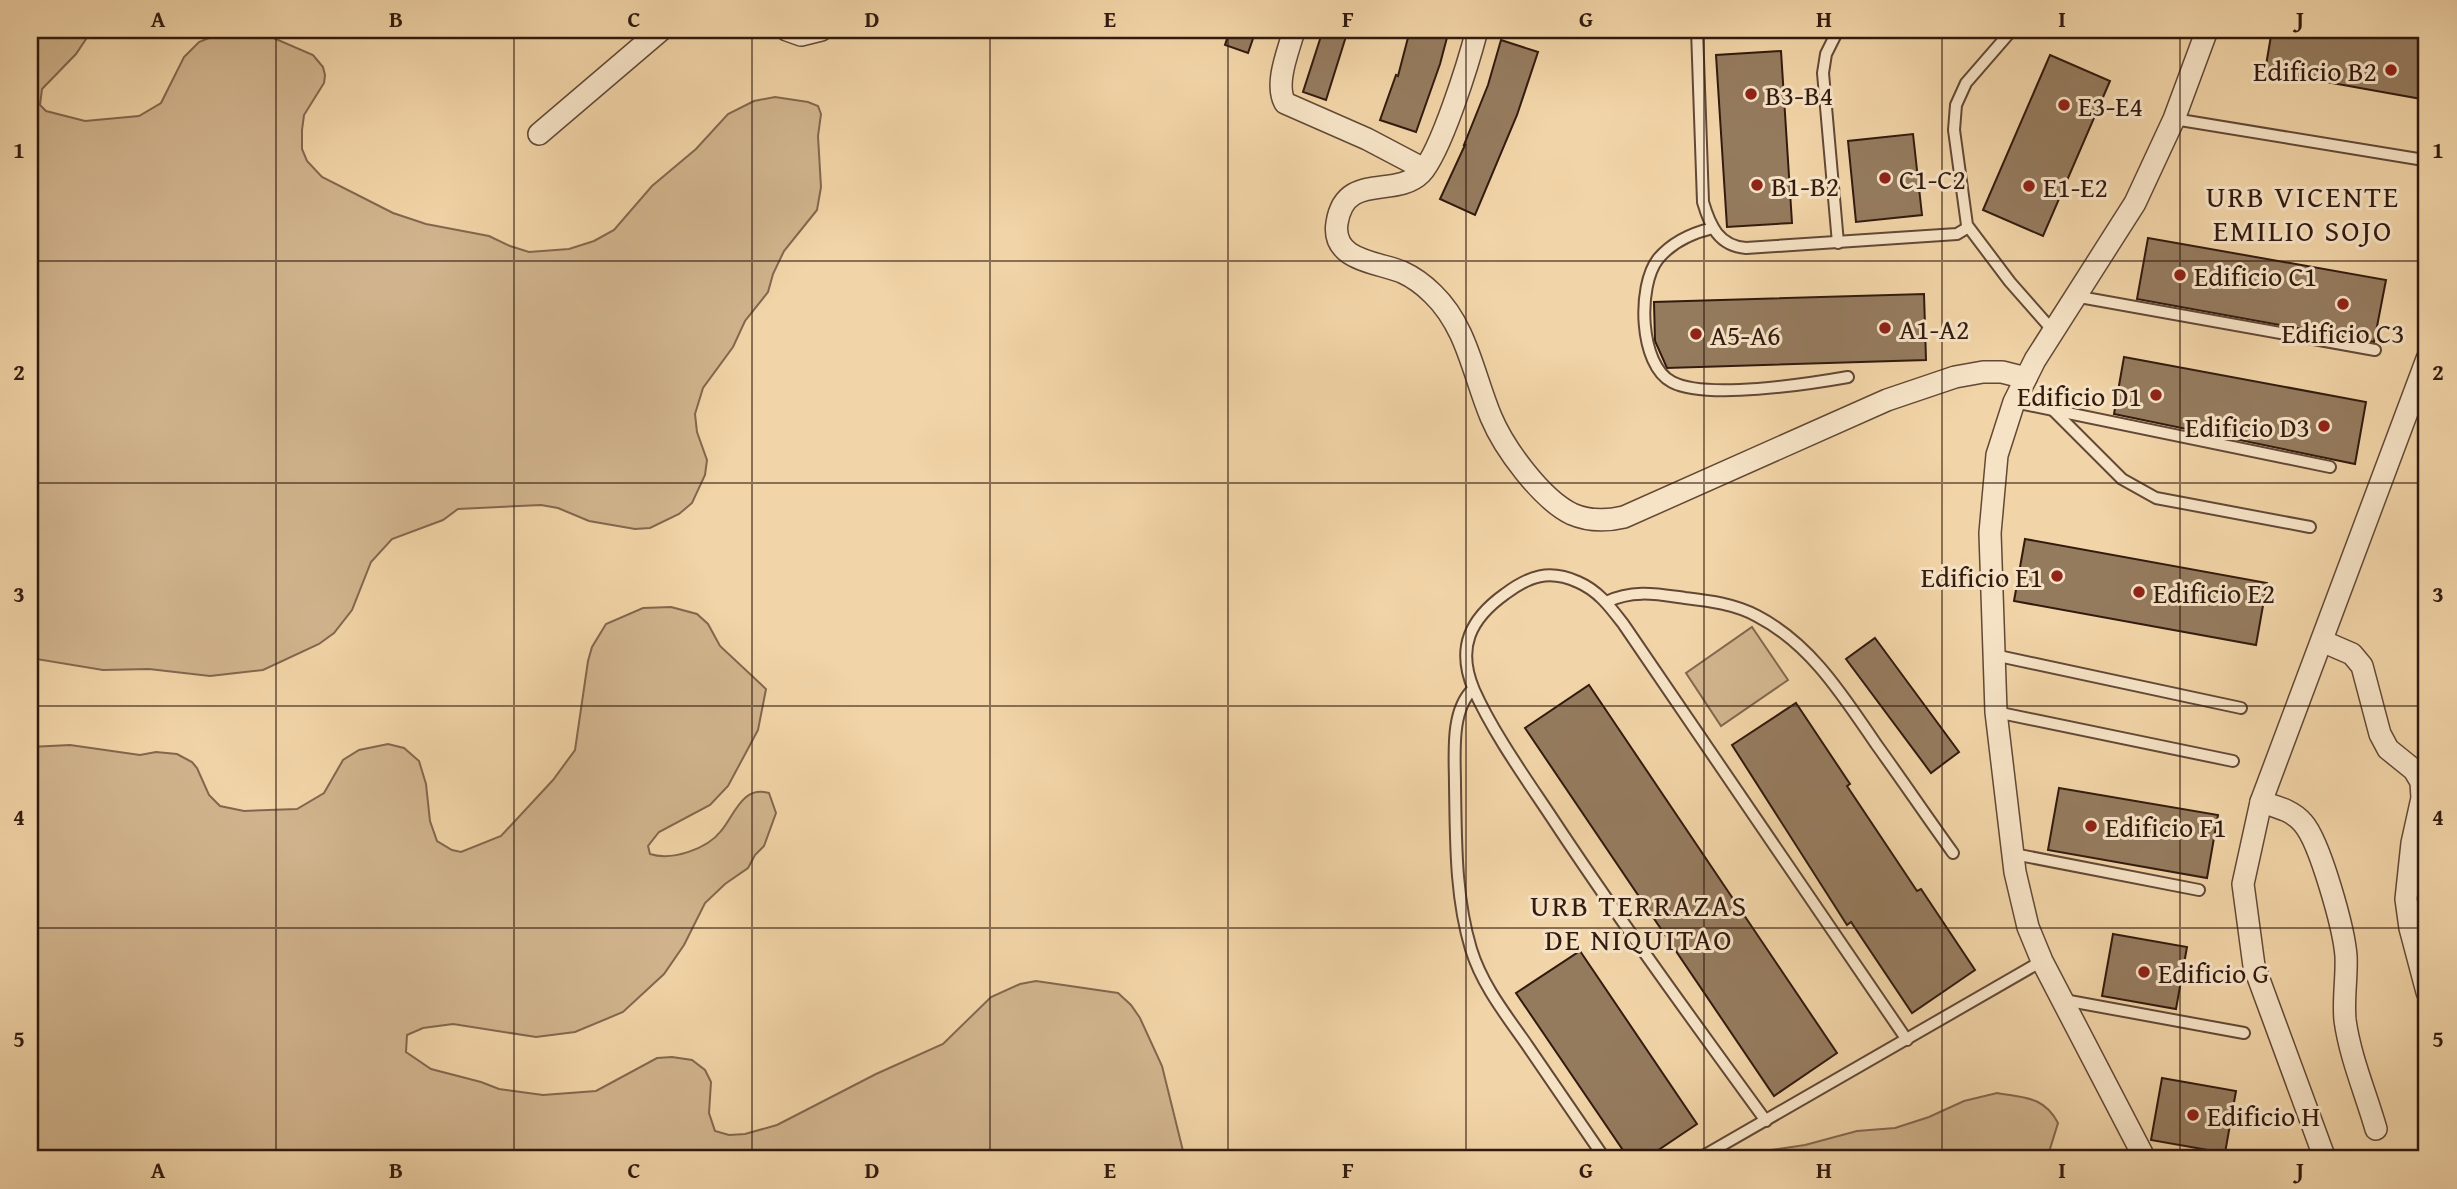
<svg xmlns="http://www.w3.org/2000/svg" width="2457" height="1189" font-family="'Gentium Book Plus',serif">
<rect width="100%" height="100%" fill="#f1d4a7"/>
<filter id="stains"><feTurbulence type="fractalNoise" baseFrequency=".00286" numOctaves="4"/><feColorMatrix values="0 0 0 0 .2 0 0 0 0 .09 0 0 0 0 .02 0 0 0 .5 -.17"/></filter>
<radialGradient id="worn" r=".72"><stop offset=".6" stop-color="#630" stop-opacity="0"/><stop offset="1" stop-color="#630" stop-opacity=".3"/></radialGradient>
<g fill="#d1b48d" stroke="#82674e" stroke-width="2">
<path d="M30 30H92L76 54 42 89 40 105 46 111 85 121 139 116 161 103 184 57 199 42 226 31 245 30 262 33 313 55 323 67 325 75 324 83 304 115 302 130V149L307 161 322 177 393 213 426 224 489 236 510 246 529 252 569 249 594 241 614 230 652 186 696 149 728 114 754 101 775 97 808 102 818 106 821 114 818 136 821 187 817 210 784 251 773 274 768 292 745 321 733 347 703 388 695 414 697 432 707 460 705 475 692 503 679 514 650 528 635 529 589 521 558 508 541 505 458 509 443 520 392 539 371 562 352 610 334 633 319 644 263 670 210 676 149 669 103 670 30 658Z"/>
<path d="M671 607 697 614 708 624 720 646 766 689 758 730 728 786 710 805 659 832 648 846 650 854C672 861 707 849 721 831 734 816 742 785 769 793L776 813 764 846 755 855 748 868 725 884 705 903 684 945 664 974 623 1012 575 1032 536 1037 453 1024 423 1028 407 1035 406 1052 431 1069 481 1082 499 1089 543 1095 596 1091 657 1058 672 1057 692 1060 705 1070 711 1082 709 1113 715 1131 729 1135 745 1134 777 1125 876 1074 943 1044 991 997 1020 984 1036 981 1118 993 1131 1005 1140 1018 1162 1066 1185 1159H30V747L70 745 140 755 156 752 177 754 192 762 197 768 209 795 220 806 244 811 297 809 324 793 343 760 359 750 388 744 404 748 419 761 426 784 430 821 437 841 452 850 461 852 501 836 553 780 575 750 588 661 592 647 606 624 643 608Z"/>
<path d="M1752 627 1788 680 1721 726 1686 673Z"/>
<path d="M1997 1093C2024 1098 2044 1096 2058 1123L2049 1152 2044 1159H1746L1771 1150 1805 1145 1857 1131 1895 1128 1929 1117 1964 1101Z"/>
</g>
<g fill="#957b5e" stroke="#321a0f" stroke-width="2">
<path d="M1230 30H1256L1248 53 1225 45Z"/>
<path d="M1323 30H1348L1326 100 1303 92Z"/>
<path d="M1410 30H1449L1440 64 1416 132 1380 120 1396 75 1398 76Z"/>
<path d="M2272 30H2395L2427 36V100L2265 71Z"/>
<path d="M1501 40 1538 52 1517 115 1475 215 1440 199 1465 145H1464L1488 85Z"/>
<path d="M1781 51 1792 223 1727 227 1716 55Z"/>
<path d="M2050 55 2110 81 2043 236 1983 210Z"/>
<path d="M1913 134 1922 215 1856 222 1848 141Z"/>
<path d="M2148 238 2386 280 2374 342 2137 299Z"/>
<path d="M1924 294 1926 360 1667 368 1655 341 1654 302Z"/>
<path d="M2124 357 2366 402 2355 464 2114 414Z"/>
<path d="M2025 539 2267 583 2256 645 2014 601Z"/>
<path d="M1875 638 1959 752 1931 773 1846 659Z"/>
<path d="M1589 685 1837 1053 1774 1096 1525 728Z"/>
<path d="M1796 703 1850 784 1847 786 1917 891 1921 889 1975 970 1912 1013 1851 922 1847 925 1732 745Z"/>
<path d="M2059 788 2218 815 2207 878 2048 850Z"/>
<path d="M2113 934 2187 947 2176 1009 2102 996Z"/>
<path d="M1580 951 1697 1124 1645 1159H1629L1516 993Z"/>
<path d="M2162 1078 2236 1091 2225 1153 2151 1140Z"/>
</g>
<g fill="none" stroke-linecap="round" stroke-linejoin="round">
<g stroke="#624835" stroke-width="14">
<g id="lane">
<path d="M1697 30 1703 202C1710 226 1719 246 1746 248L1957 234 1967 228"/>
<path d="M1838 30 1826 54 1823 73 1838 243"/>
<path d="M2012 30 1966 83 1956 105 1954 130 1967 225 2010 282 2054 332"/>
<path d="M2174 119 2424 160"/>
<path d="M1713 228C1692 233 1672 242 1658 259 1637 286 1639 365 1672 382 1706 400 1808 384 1848 377"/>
<path d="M2074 296 2375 350"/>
<path d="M2014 402 2330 467"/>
<path d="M2052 409 2122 479 2156 498 2310 527"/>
<path d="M1606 602C1633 589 1657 594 1685 598 1710 601 1735 604 1757 616 1811 644 1843 696 1876 744 1902 780 1927 817 1953 853"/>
<path d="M1994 655 2241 708"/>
<path d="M1473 689C1450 711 1455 755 1455 785 1456 840 1455 896 1471 949 1482 985 1506 1015 1527 1045 1553 1083 1579 1121 1605 1159"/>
<path d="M1996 712 2233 761"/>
<path d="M2014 854 2199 890"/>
<path d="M2064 1000 2244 1033"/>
<path d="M1766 1121C1696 1025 1626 929 1560 830 1532 787 1495 737 1474 690 1456 648 1470 619 1505 594 1529 576 1549 569 1578 582 1599 591 1611 608 1624 625L1907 1040"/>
<path d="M1698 1159 2042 961"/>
</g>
</g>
<g stroke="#624835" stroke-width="24">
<g id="street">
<path d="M787 30 801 35 821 30"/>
<path d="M1294 30C1289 50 1274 83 1285 103L1367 139 1424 169"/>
<path d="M1477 30C1469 61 1441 152 1421 173 1395 199 1345 171 1337 223 1331 261 1378 262 1402 272 1413 277 1424 285 1433 294 1467 327 1473 374 1491 417 1504 448 1541 499 1572 514 1588 521 1607 521 1624 517L1887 400 1955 377 1983 372H2002L2026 378"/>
<path d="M539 134 661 30"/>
<path d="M2322 641 2352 654 2362 666 2380 734 2388 749 2414 770 2421 782 2422 798 2412 843 2406 899 2410 928 2427 992"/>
<path d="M2261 802C2277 807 2292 810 2303 823 2320 842 2344 929 2346 956 2347 977 2343 999 2345 1020 2350 1057 2366 1094 2376 1129"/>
<path d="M2145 1159 2042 961 2028 927 2015 872 1996 712 1990 533 1997 455 2014 402 2035 360 2135 203 2174 119 2207 30"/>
<path d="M2325 1159 2254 966 2243 884 2261 802 2427 359"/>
</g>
</g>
<use href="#lane" stroke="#f6e3c6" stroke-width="10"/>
<use href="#street" stroke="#f6e3c6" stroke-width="21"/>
</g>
<path fill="none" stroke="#321a0f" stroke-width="2" stroke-opacity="0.55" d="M276 30V1159M514 30V1159M752 30V1159M990 30V1159M1228 30V1159M1466 30V1159M1704 30V1159M1942 30V1159M2180 30V1159M30 261H2427M30 483H2427M30 706H2427M30 928H2427"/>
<g fill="#8f2418" stroke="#f6e3c6" stroke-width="2.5">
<circle cx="2391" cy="70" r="7"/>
<circle cx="1751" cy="94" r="7"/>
<circle cx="2064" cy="105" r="7"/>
<circle cx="1885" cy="178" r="7"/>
<circle cx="1757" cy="185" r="7"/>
<circle cx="2029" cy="186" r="7"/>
<circle cx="2180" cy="275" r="7"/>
<circle cx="2343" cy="304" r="7"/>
<circle cx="1885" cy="328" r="7"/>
<circle cx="1696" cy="334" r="7"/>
<circle cx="2156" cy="395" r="7"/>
<circle cx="2324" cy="426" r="7"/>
<circle cx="2057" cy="576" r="7"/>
<circle cx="2139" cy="592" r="7"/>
<circle cx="2091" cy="826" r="7"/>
<circle cx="2144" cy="972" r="7"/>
<circle cx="2193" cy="1115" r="7"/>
</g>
<g text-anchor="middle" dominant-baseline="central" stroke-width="6" stroke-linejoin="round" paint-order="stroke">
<g font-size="28" fill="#321a0f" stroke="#f6e3c6" text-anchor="start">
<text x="2377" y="70" text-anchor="end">Edificio B2</text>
<text x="1765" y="94">B3-B4</text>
<text x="2078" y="105">E3-E4</text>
<text x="1899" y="178">C1-C2</text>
<text x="1771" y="185">B1-B2</text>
<text x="2043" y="186">E1-E2</text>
<text x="2194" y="275">Edificio C1</text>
<text x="1899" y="328">A1-A2</text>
<text x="2343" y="332" text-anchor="middle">Edificio C3</text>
<text x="1710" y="334">A5-A6</text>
<text x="2142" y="395" text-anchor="end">Edificio D1</text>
<text x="2310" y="426" text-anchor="end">Edificio D3</text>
<text x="2043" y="576" text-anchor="end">Edificio E1</text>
<text x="2153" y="592">Edificio E2</text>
<text x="2105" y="826">Edificio F1</text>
<text x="2158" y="972">Edificio G</text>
<text x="2207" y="1115">Edificio H</text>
</g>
<g font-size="30" letter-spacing="2" fill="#321a0f" stroke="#f6e3c6">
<text x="2303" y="196">URB VICENTE<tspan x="2303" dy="34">EMILIO SOJO</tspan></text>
<text x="1639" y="905">URB TERRAZAS<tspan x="1639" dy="34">DE NIQUITAO</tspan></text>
</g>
</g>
<rect width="2457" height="1189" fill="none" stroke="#f1d4a7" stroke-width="77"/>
<rect x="38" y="38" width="2380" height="1112" fill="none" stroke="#321a0f" stroke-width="2.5"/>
<g font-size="23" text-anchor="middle" font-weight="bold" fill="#321a0f">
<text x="158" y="27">A</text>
<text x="396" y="27">B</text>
<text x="634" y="27">C</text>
<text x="872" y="27">D</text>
<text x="1110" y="27">E</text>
<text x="1348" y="27">F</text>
<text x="1586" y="27">G</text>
<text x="1824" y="27">H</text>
<text x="2062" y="27">I</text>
<text x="2300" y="27">J</text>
<text x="19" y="158">1</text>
<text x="2438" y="158">1</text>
<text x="19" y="380">2</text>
<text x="2438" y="380">2</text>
<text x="19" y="602">3</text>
<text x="2438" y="602">3</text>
<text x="19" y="825">4</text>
<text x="2438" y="825">4</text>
<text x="19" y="1047">5</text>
<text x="2438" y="1047">5</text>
<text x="158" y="1178">A</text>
<text x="396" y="1178">B</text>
<text x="634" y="1178">C</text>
<text x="872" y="1178">D</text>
<text x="1110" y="1178">E</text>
<text x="1348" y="1178">F</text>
<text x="1586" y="1178">G</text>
<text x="1824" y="1178">H</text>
<text x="2062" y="1178">I</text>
<text x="2300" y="1178">J</text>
</g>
<rect width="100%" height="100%" filter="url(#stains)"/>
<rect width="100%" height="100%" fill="url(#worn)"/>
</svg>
